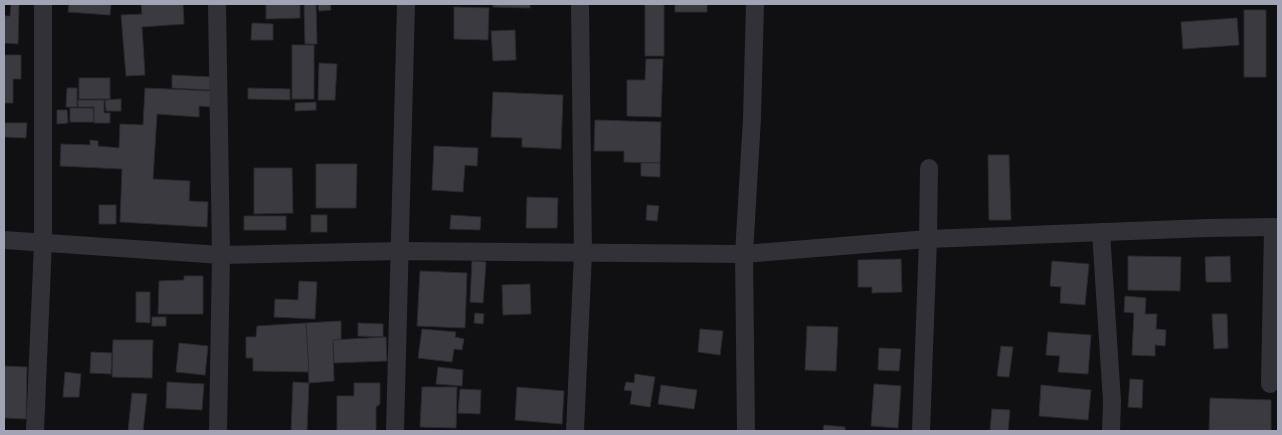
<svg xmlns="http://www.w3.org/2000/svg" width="1282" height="435" font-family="'Titillium Web',sans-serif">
<rect width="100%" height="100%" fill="#101012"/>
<g fill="#3a3a40" stroke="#2a2a2e">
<path d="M11 4H19L18 44 4 43V16H10Z"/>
<path d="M69 4H111L110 15 68 12Z"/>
<path d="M141 4H183L184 24 142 27 145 75 126 76 121 15 142 14Z"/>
<path d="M266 4H300V18L266 19Z"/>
<path d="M304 4H316L317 44H305Z"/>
<path d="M318 4H330L331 10 319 11Z"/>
<path d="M493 4H530V8L493 7Z"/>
<rect x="645" y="4" width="19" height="52"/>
<rect x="675" y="4" width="32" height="8"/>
<path d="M454 7 489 8 488 40 454 39Z"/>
<rect x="1244" y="10" width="22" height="67"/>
<path d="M1237 18 1239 45 1183 49 1181 22Z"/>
<path d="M252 23 273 24V40H251Z"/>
<path d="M515 30 516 60 493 61 491 31Z"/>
<rect x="292" y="45" width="22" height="54"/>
<path d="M4 55H21V79H13V103H4Z"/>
<path d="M646 59H663L661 117 627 116V80H645Z"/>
<path d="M319 63 337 64 335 100H318Z"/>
<path d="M172 75 211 77 210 90 172 88Z"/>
<rect x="79" y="78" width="31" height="21"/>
<path d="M67 88H77V107H66Z"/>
<path d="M145 88 212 91 211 107 199 106V117L157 114 153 179 190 181 189 201 208 202 207 227 120 222 122 169 60 166 61 144 90 145V140L98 141V146L119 148 120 124 143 125Z"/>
<path d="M248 88 290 89V100L248 99Z"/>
<path d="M493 92 563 95 561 149 522 147V138L491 137Z"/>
<path d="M121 99V111H106L105 100Z"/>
<path d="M78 100H104V113H110V123H94V107H78Z"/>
<path d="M316 102V110L295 111V103Z"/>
<path d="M70 108H93L94 122H70Z"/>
<path d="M57 110H67L68 123 57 124Z"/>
<path d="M595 120 661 122 660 163 624 162V151H594Z"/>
<path d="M4 123H27L26 138 4 137V154Z"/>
<path d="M434 146 478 148 477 166 465 165 463 192 432 190Z"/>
<path d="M988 155H1009L1011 220H989Z"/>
<path d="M641 163H660V177L641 176Z"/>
<path d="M316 164H357L356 208H316Z"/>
<path d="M254 168H292L293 213 254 214Z"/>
<path d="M527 197 558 198 557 228H526Z"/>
<rect x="99" y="205" width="17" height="19"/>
<path d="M647 205 659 206 657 221 646 220Z"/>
<rect x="311" y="215" width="16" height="17"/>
<path d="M451 215 481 217 480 230 450 229Z"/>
<rect x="244" y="216" width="42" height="14"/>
<path d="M1128 256 1181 257 1180 291 1128 290Z"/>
<path d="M1230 256 1231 282H1206L1205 257Z"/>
<path d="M901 259 902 292 872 293V287H858V260Z"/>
<path d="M472 261 486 262 483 303 470 302Z"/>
<path d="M1052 261 1089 264 1085 305 1060 303 1061 287 1050 286Z"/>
<path d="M420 271 467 273 465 328 417 326Z"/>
<path d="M184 276H203V314H158L159 281 184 280Z"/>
<path d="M299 281 317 282 315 319 274 317 275 299 298 300Z"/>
<path d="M530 284 531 314 503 315 502 285Z"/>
<path d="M136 292H150V323L136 322Z"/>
<path d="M1125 296 1146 298 1145 314H1157L1156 329 1166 330 1165 346 1155 345V356L1132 355 1134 313 1124 312Z"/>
<path d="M475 313 484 314 483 324 474 323Z"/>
<path d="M1212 314H1227L1228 348 1214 349Z"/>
<rect x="152" y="317" width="14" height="9"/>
<path d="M341 321V340H333L334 381 309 383 306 323Z"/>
<path d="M306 323 309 372 253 371V358H246V337H256L257 326Z"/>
<path d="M358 323 383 324V337L358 336Z"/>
<path d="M807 326 838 327 836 371 805 370Z"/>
<path d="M422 329 456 332 455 337 464 339 462 350 454 349 452 362 418 358Z"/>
<path d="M700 329 723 331 720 355 698 352Z"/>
<path d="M1048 332 1091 335 1088 374 1058 372 1060 356 1046 355Z"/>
<path d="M386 337 387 361 334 363 333 340Z"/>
<path d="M113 340H153L152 378 112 377Z"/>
<path d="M179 343 208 346 205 375 176 372Z"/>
<path d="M1001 346 1013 347 1009 377 997 376Z"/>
<path d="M879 348 901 349 899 371 878 370Z"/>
<path d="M91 352 112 353 111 374 90 373Z"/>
<path d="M4 366 27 367 26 419 4 418Z"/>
<path d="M438 367 463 370 462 386 436 384Z"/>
<path d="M65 372 81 374 79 397H63Z"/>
<path d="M635 374 655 377 650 407 630 404 632 391 624 390 626 382 634 383Z"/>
<path d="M1130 379 1143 380 1142 408 1128 407Z"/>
<path d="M167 382 204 384 202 410 166 408Z"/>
<path d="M293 382 309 383 307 431H291Z"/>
<path d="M354 383H380V404L376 407V431H337V396H354Z"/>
<path d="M874 384 901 386 898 428 871 426Z"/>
<path d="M661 385 697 390 694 409 658 404Z"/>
<path d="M1041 385 1091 390 1088 420 1039 416Z"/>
<path d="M422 387H457L456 428 420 427Z"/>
<path d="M517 387 564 391 562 424 515 420Z"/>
<path d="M460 389 481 390 480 414 458 413Z"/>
<path d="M132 393 147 394 143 431H128Z"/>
<path d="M1210 398 1271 400V431H1209Z"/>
<path d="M992 409 1010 410 1008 431 990 430Z"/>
<path d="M824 425 845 427V431H823Z"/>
</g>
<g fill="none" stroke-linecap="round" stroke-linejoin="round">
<g stroke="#313137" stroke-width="18">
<path d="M217 4 221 255 218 431"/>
<path d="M1101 232 1112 401 1111 431"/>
<path d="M4 240 221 255 399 251 744 254 928 239 1207 228 1278 227"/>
<path d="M1270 384 1273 227"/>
<path d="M35 431 43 242V4"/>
<path d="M395 431 406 4"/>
<path d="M575 431 583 253 580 4"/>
<path d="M746 431 744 254 752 118 755 4"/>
<path d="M921 431 928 239 929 168"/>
</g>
</g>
<rect width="1282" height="435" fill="none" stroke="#a0a4b4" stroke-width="10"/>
</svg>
